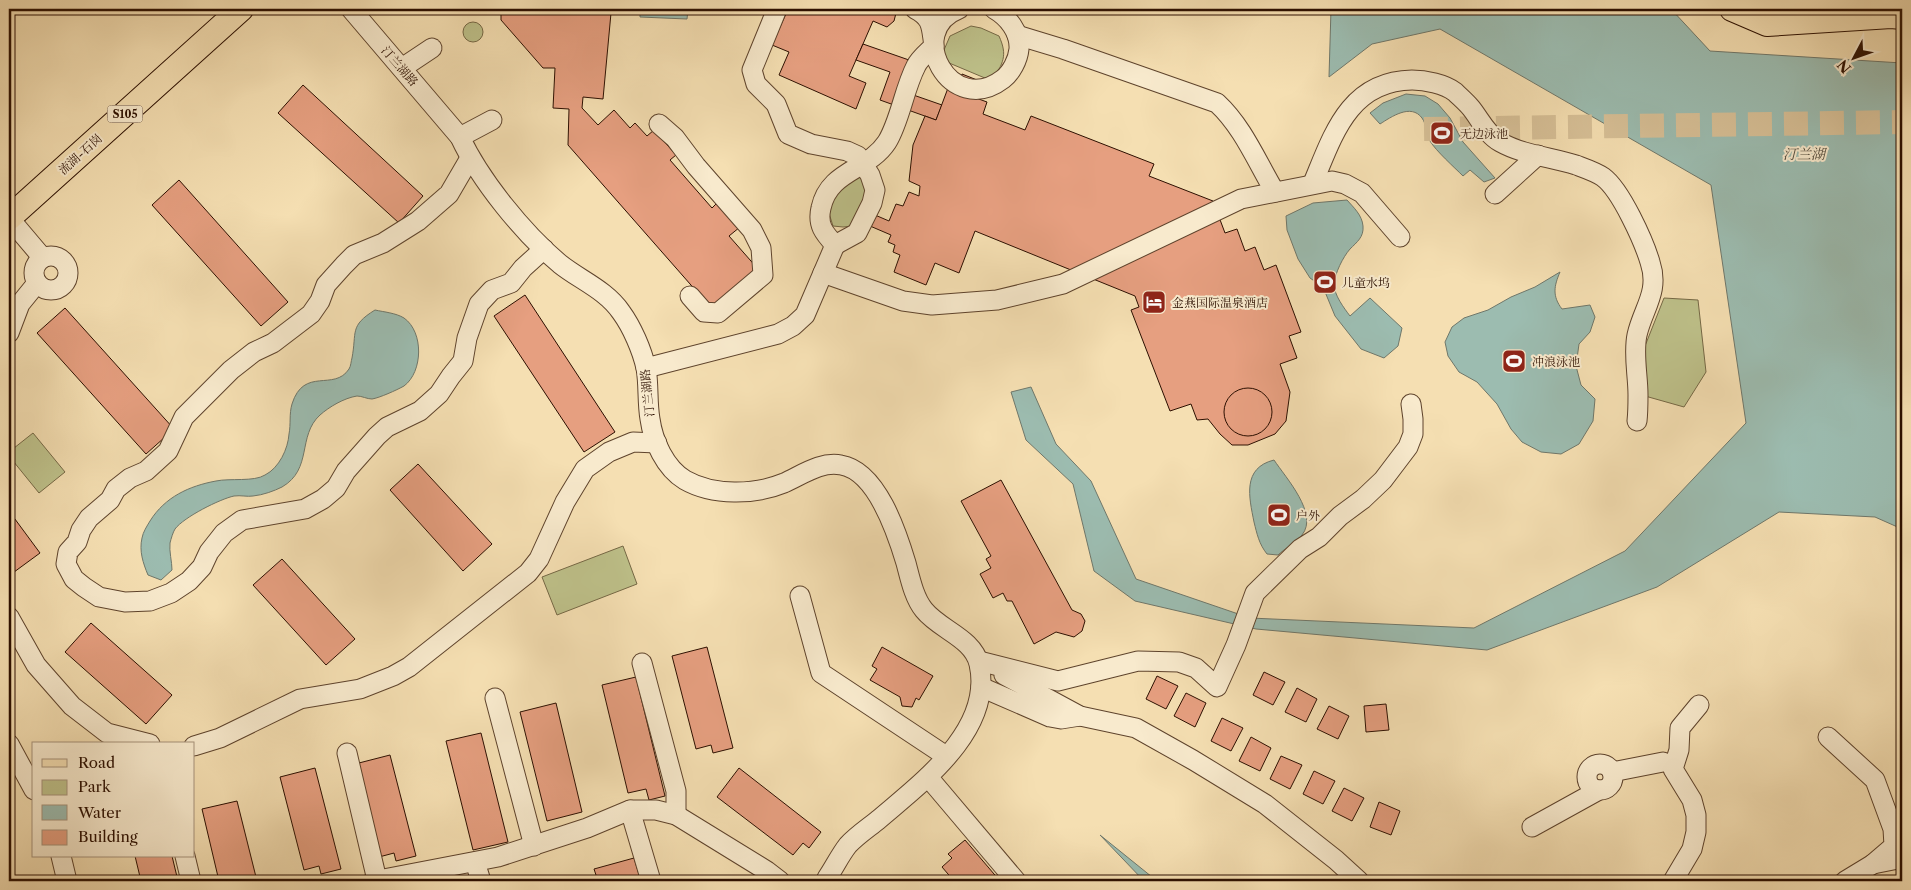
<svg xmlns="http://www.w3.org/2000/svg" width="1911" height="890" font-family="'Libre Caslon Text','Noto Serif SC',serif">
<rect width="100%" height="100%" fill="#f5dfb2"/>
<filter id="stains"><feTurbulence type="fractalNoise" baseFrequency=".004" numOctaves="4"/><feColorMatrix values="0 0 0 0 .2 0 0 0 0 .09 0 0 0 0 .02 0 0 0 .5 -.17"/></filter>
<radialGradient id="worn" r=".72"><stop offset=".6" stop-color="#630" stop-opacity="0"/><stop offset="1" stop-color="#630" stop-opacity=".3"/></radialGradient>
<g fill="#bec18a" stroke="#756845">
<circle cx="473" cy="32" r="10"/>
<path d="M971 26 981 28 999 36C1008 56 1003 63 992 81L942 60 944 50 950 36Z"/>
<path d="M858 175 865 181 867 192 854 226 843 227 833 226 828 210 837 189Z"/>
<path d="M1664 298 1698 300 1706 372 1684 407 1645 396V346Z"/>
<path d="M33 433 65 472 39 493 9 456V452Z"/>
<path d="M623 546 637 584 557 615 542 577Z"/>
</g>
<g fill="#9cbcb0" stroke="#6f776a">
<path d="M640 9H688L687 19 640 17Z"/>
<path d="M1331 9H1671L1710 51 1902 63V529L1875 517 1779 512 1657 587 1487 650 1256 629 1135 601 1094 571 1073 484 1026 440 1011 392 1031 387 1056 444 1091 481 1136 579 1250 618 1474 628 1625 551 1746 423 1711 185 1440 29 1372 44 1329 77Z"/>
<path d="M1406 94 1425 96 1438 104 1450 118 1463 142 1495 178 1484 182 1470 170 1463 176C1454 167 1436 151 1430 141 1426 134 1427 125 1422 118 1411 103 1391 117 1380 124L1370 113 1383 103Z"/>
<path d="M1347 200C1354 208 1362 215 1363 226 1364 237 1357 242 1350 249 1343 257 1335 273 1334 284 1334 295 1344 308 1350 316L1370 298 1402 328 1398 346 1384 358 1361 349 1335 316 1323 287 1310 278 1298 259 1287 230 1286 216 1313 203Z"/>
<path d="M1560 272C1554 286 1552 296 1562 309L1590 305 1595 317 1590 332 1579 344 1576 366 1581 385 1595 399 1593 421 1579 444 1561 454 1541 452 1522 442 1511 429 1497 404 1477 382 1459 372 1448 356 1445 342 1452 327 1464 318 1488 310 1511 297 1535 287Z"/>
<path d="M375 310C384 312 396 313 404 318 424 332 423 372 404 386 397 390 379 398 372 399 367 399 362 396 357 396 344 398 329 407 320 415 297 436 313 469 282 487 274 491 263 495 253 496 247 497 241 495 234 496 220 499 184 517 175 529 173 532 171 539 170 543 169 551 172 562 172 570L161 580 148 575C143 563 139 551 142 538 143 532 147 526 150 521 165 497 189 486 216 481 230 478 254 482 265 475 279 468 288 449 289 434 291 424 289 414 292 404 304 366 334 392 349 369 351 366 351 361 352 358 357 332 349 326 375 310Z"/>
<path d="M1274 460C1286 478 1319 514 1302 535 1296 543 1285 548 1278 555L1267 554C1259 544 1257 534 1254 522 1249 497 1242 468 1274 460Z"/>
<path d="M1100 835 1157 881H1144Z"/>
</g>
<g fill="#e69f80" stroke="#2c0f00">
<path d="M501 9H622L621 14 611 13 603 99 583 97 582 108 598 125 614 110 630 128 635 123 647 136 654 130 676 155 670 160 712 208 718 202 740 227 729 236 758 269 712 309 568 145 569 109 553 108 555 68H543L501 20Z"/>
<path d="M788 9H897L894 21 887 27 873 21 849 76 866 83 856 109 779 75 789 52 772 45Z"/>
<path d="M863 44 909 60 899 90 942 105 936 120 880 100 890 72 856 60Z"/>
<path d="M962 74 982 82 976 98 987 102 983 114 1025 130 1031 116 1154 164 1149 176 1213 201 1225 233 1237 229 1245 251 1255 247 1264 270 1276 265 1301 332 1289 336 1297 358 1280 364 1290 392 1286 421 1275 434 1248 445H1232L1220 434 1208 419 1197 420 1191 404 1170 411 1131 310 1139 307 1135 296 975 231 959 273 935 263 926 285 894 272 900 255 893 252 895 245 888 242 891 235 870 226 875 215 889 221 896 204 903 206 909 192 919 196 920 186 909 181 913 145 925 116 936 120 948 88 955 90Z"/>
<path d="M303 85 423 196 399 223 278 113Z"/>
<path d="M179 180 288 302 261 326 152 205Z"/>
<path d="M525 295 615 432 584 452 494 316Z"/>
<path d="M65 308 174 429 146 454 37 333Z"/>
<circle cx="1248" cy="412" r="24"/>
<path d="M418 464 492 544 463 571 390 490Z"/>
<path d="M1001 480 1072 610 1081 614 1085 621 1082 631 1074 637 1056 632 1034 644 1012 601H1007L1003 593 993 598 980 574 991 568 986 559 991 556 961 501Z"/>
<path d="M9 511 40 553 10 575 9 573Z"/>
<path d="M282 559 355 639 326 665 253 585Z"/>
<path d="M91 623 172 695 146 724 65 652Z"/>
<path d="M707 647 733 748 713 753 711 745 696 749 672 656Z"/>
<path d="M882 647 933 676 919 700 916 698 912 707 902 706 900 697 870 680 877 669 872 666Z"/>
<path d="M1264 672 1285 682 1273 705 1253 695Z"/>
<path d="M1157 676 1178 686 1166 709 1146 699Z"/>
<path d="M636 677 665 796 649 800 646 789 628 793 602 685Z"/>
<path d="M1297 688 1317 699 1306 722 1285 712Z"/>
<path d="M1186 693 1206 703 1195 727 1174 716Z"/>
<path d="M556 703 582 812 547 821 520 712Z"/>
<path d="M1386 704 1389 730 1366 732 1364 706Z"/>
<path d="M1329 706 1349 716 1338 739 1317 729Z"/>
<path d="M1222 718 1243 728 1231 751 1211 741Z"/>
<path d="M481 733 508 842 473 850 446 741Z"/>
<path d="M1251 737 1271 748 1260 771 1239 761Z"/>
<path d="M390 755 416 856 396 861 394 853 379 857 355 764Z"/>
<path d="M1281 756 1302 765 1290 789 1270 779Z"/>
<path d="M315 768 341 869 321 874 319 866 304 870 280 777Z"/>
<path d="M739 768 821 832 809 848 803 843 793 855 717 797Z"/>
<path d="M1314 771 1335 781 1323 804 1303 794Z"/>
<path d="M1344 788 1364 798 1352 821 1332 811Z"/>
<path d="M237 801 257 881H219L202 809Z"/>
<path d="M1379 802 1400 811 1391 835 1370 827Z"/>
<path d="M965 840 1000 881H954L942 867 952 858 948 854Z"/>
<path d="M135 856H172L178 881H141Z"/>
<path d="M634 858 641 881H598L594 869Z"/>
</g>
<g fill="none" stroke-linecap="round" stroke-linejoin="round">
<path stroke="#d7c097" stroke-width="24" stroke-dasharray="24 12" stroke-linecap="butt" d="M1424 129 1902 122"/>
<g stroke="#5e432c" stroke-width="21">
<g id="minor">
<path d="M351 9 460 137C480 180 523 233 560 264 580 280 606 290 621 312 632 327 642 350 646 368 649 385 647 402 650 419 653 441 665 468 685 480 713 496 755 495 784 483 802 475 821 461 841 465 877 471 897 533 906 563 910 578 914 598 924 610 940 630 973 638 979 664 994 730 921 783 878 820 868 828 856 836 848 845 840 855 834 868 827 878V881"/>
<path d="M777 9 752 70 756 84 776 104 788 134 811 144 847 151 858 156 870 175 875 190 872 203 857 233 835 245"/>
<path d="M959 9C903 31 951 119 1003 79 1011 73 1018 60 1019 49 1020 32 1008 17 994 9"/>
<path d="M1017 35 1063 49 1217 103C1243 127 1257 162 1275 192"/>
<path d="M402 68 432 48"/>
<path d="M659 124 675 138 696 166 752 230 761 248 763 275 718 313 704 312 690 296"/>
<path d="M460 137 492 120"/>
<path d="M470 158 449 194 418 221 383 243 354 255 344 265 326 285 320 301 311 314 273 343 254 352 231 370 184 417 168 451 146 471 130 478 116 489 110 500 89 518 81 530 77 542 68 552 66 564 74 579 84 587 99 597 125 602 150 601 171 593 189 581 202 567 209 552 224 533 242 520 305 509 323 499 336 488 346 471 377 436 387 427 420 411 439 394 451 376 463 361 467 338 479 304 492 290 511 283 523 268 544 249"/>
<path d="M1313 183C1333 135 1349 81 1412 80 1425 80 1445 84 1455 92 1460 97 1466 102 1471 108 1480 119 1487 135 1500 142 1523 155 1551 157 1576 165 1584 168 1596 172 1603 177 1621 190 1644 242 1650 262 1660 292 1643 308 1637 335 1633 354 1638 375 1638 395 1638 404 1638 412 1637 421"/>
<path d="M1495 194 1538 155"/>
<path d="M9 218 42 257"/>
<circle cx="51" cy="273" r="17"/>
<path d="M823 273 903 301 932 305 997 300 1063 284 1241 199 1332 181 1345 184 1362 193 1400 237"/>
<path d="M9 333 20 304 37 283"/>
<path d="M646 368 778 334 793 326 805 315 835 245C824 233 817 225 821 208 829 170 868 171 887 142 900 121 904 89 916 66 919 59 928 52 934 46 931 28 933 18 915 9"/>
<path d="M800 596 821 673 946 756"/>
<path d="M9 617 36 665 72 706 107 733 150 744"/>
<path d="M979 661 1058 681 1138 661 1179 662 1196 668 1217 687 1236 645 1255 593 1300 549 1319 537 1340 516 1363 499 1383 480 1408 447 1413 434V419L1411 404"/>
<path d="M642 663 676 791V815"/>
<path d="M1004 675 1080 716 1136 728 1193 760 1265 804 1336 860 1359 881"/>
<path d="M981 687 1050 717 1061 719 1080 716"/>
<path d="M495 698 534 846"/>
<path d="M1828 737 1875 780 1893 829 1894 846 1873 864"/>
<path d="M9 744 34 790"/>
<path d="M194 746 220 738 300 699 360 689 393 676 409 667 528 573 539 559 565 502 585 469 609 452 633 442 657 443"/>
<path d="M347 753 377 880"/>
<circle cx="1600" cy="777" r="13"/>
<path d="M1612 772 1663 762"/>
<path d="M928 777 1016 881"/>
<path d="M630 810 651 881"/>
<path d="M1532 827 1599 790"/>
<path d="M61 856 67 881"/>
<path d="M185 856 191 881"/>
<path d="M475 862 481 881"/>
<path d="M373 881 498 857 587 828 630 810H656L676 815 767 871 780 881"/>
<path d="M1673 881 1692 849 1696 832V815L1692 800 1673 769 1679 750 1680 728 1699 705"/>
<path d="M1845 881 1873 864 1898 859 1902 861"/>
</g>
</g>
<g stroke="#2c0f00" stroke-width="26">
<g id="major">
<path d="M1732 9 1767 24 1891 16 1902 17"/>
<path d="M9 218 241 9"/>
</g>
</g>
<use href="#minor" stroke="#f8eacd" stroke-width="19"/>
<use href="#major" stroke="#f5dfb2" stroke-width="24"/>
</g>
<defs>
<g id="stadium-square" transform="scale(1.25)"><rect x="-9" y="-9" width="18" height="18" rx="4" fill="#8f2418" stroke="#f8eacd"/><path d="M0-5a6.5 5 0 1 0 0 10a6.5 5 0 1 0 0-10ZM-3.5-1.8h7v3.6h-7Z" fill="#fff"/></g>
<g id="hotel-square" transform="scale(1.25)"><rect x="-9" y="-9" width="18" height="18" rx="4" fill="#8f2418" stroke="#f8eacd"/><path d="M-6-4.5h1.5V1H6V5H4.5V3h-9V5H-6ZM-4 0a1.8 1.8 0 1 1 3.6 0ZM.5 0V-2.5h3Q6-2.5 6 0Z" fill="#fff"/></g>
</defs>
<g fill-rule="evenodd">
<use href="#stadium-square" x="1442" y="133"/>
<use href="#stadium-square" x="1325" y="282"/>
<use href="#hotel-square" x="1154" y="302"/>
<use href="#stadium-square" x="1514" y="361"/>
<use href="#stadium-square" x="1279" y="515"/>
</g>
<g text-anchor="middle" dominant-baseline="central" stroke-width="4" stroke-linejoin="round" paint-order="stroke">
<rect fill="#f8eacd" stroke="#69513e" stroke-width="1" x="107.5" y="105.5" width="35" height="17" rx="4"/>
<g font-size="11" font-weight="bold" fill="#2c0f00">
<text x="125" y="114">S105</text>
</g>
<g font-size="12" fill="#2c0f00" stroke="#f8eacd">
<text transform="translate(400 66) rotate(49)">汀兰湖路</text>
<text transform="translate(80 154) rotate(-42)">流湖-石岗</text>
<text transform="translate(647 393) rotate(-96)">汀兰湖路</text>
</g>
<g font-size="12" fill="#2c0f00" stroke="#f8eacd" text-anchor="start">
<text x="1460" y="133">无边泳池</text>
<text x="1342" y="282">儿童水坞</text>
<text x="1172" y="302">金燕国际温泉酒店</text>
<text x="1532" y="361">冲浪泳池</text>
<text x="1296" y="515">户外</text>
</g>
<g font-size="14" font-style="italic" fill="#534c3e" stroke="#f8eacd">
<text x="1804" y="154">汀兰湖</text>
</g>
</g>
<rect width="1911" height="890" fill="none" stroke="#f5dfb2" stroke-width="30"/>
<rect x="10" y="10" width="1891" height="870" fill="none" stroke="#2c0f00" stroke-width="2.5"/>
<rect x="15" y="15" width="1881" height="860" fill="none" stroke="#2c0f00"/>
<rect x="32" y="742" width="162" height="115" fill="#f8eacd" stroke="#a6927b"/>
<rect x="42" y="759" width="25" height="8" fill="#f5dfb2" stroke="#a6927b"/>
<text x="78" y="768" font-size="15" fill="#2c0f00">Road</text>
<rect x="42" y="780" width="25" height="15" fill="#bec18a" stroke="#a6927b"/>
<text x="78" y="792" font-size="15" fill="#2c0f00">Park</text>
<rect x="42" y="805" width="25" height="15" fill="#9cbcb0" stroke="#a6927b"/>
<text x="78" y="818" font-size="15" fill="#2c0f00">Water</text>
<rect x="42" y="830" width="25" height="15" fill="#e69f80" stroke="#a6927b"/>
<text x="78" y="842" font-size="15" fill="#2c0f00">Building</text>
<g transform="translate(1854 58) rotate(229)" stroke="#f8eacd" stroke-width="4" paint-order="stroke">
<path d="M0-4L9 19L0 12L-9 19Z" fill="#2c0f00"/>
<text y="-8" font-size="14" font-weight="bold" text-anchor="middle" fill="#2c0f00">N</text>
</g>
<rect width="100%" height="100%" filter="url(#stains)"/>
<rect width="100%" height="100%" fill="url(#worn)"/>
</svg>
